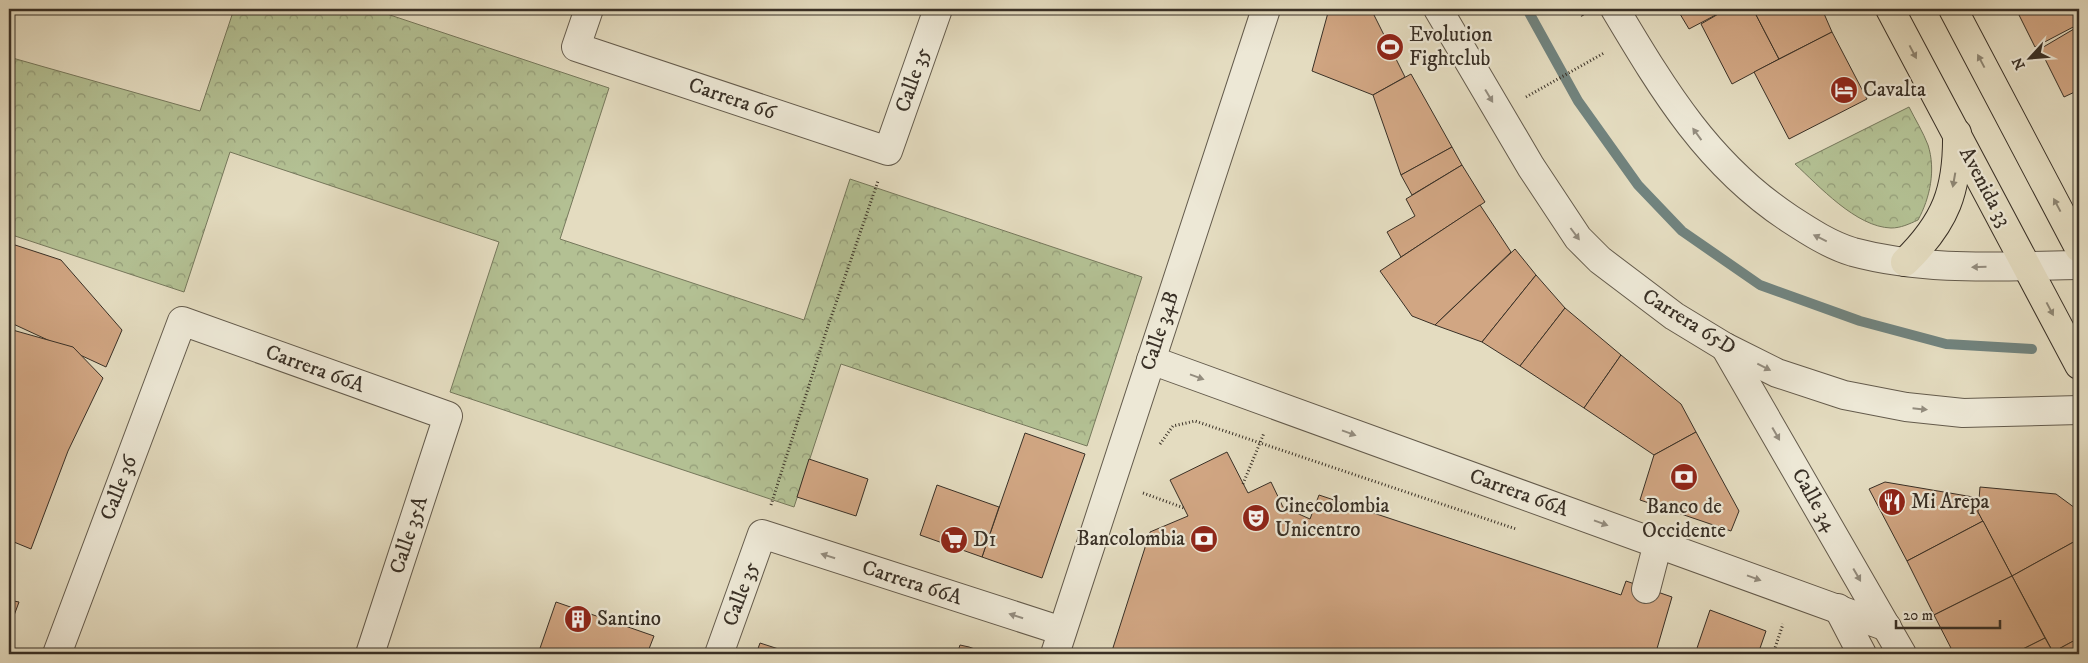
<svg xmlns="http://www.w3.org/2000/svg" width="2088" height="663" font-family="'IM FELL DW Pica',serif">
<defs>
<pattern id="park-crowns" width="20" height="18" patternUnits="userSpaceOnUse" patternTransform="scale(1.25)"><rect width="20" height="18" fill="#b3c093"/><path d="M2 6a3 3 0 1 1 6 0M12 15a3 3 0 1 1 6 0" fill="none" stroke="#939c78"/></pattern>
</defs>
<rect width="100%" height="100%" fill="#e4dcc0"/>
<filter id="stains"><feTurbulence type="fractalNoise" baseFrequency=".004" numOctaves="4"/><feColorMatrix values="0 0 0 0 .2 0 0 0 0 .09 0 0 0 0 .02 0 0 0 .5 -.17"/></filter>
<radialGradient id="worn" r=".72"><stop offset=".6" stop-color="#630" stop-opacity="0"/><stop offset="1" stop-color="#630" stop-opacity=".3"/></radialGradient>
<g fill="url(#park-crowns)" stroke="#76785c">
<path d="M234 9H372L609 88 560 239 804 320 850 179 1142 277 1087 446 841 364 794 507 450 392 499 242 230 152 184 292 9 234V57L200 111Z"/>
<path d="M1909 107C1915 119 1923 132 1928 145 1936 170 1930 198 1918 220 1909 224 1901 228 1891 228 1856 227 1819 186 1795 164Z"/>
</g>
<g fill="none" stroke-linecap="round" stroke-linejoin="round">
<path stroke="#71837e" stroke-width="10" d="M1527 9 1578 101 1638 185 1682 231 1760 285 1860 321 1946 344 2032 349"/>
</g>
<g fill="#d1a683" stroke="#393026">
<path d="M1329 9H1371L1405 77 1373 95 1312 71Z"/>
<path d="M1677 9H1727L1689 29Z"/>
<path d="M1727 9H1753L1779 59 1732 84 1701 24Z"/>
<path d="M1753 9H1822L1832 32 1779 59Z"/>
<path d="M2016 9H2079V24L2035 47Z"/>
<path d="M2079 26V90L2064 97 2040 49Z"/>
<path d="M1832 32 1867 99 1789 139 1754 72Z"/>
<path d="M1411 74 1452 147 1401 175 1373 95Z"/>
<path d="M1452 147 1462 165 1412 195 1401 175Z"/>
<path d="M1462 165 1485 202 1401 257 1387 232 1415 216 1406 199Z"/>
<path d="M1480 205 1511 252 1435 325 1412 316 1380 271Z"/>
<path d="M9 243 61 260 122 330 106 367 9 322Z"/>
<path d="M1515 249 1536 275 1482 342 1435 325Z"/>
<path d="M1536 275 1565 308 1520 366 1482 342Z"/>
<path d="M1565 308 1621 355 1584 408 1520 366Z"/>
<path d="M9 329 73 347 103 378 68 451 31 549 9 540Z"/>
<path d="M1621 355 1681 404 1696 432 1654 455 1584 408Z"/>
<path d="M1696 432 1739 511 1731 531 1640 500 1654 455Z"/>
<path d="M1025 433 1085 454 1042 578 982 557Z"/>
<path d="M1227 452 1248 493 1271 482 1283 507 1310 519 1319 495 1621 595 1626 581 1672 597 1656 652 1664 654H1111L1150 532 1188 516 1170 480Z"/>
<path d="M809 459 868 479 856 516 797 497Z"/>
<path d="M1885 482 1979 498 1978 512 1983 521 1907 561 1869 489Z"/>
<path d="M937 485 999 507 982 557 920 535Z"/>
<path d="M1980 487 2056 494 2075 508 2079 517V539L2012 576 1978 512Z"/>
<path d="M1983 521 2012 576 1934 615 1907 561Z"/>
<path d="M2079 539V638L2053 652 2012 576Z"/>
<path d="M2012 576 2045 638 2013 654H1954L1934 615Z"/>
<path d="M9 600 19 602 9 629Z"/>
<path d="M556 602 654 636 647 654H538Z"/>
<path d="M1710 610 1766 631 1758 654H1695Z"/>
<path d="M2045 638 2054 654H2013Z"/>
<path d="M2079 638V654H2054L2053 652Z"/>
<path d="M760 643 794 654H756Z"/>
<path d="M960 645 969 647 989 654H957Z"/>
</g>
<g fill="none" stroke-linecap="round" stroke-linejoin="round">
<g stroke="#645b4c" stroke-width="30">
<g id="minor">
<path d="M589 9 576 47 888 151 938 9"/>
<path d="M1438 9 1531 167 1578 238 1600 260 1674 316 1725 347 1777 373 1844 395 1906 407 1963 413 2079 410"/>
<path d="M1615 9C1664 91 1708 165 1790 219 1810 232 1830 245 1853 252 1927 272 2004 266 2079 265"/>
<path d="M1725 347 1902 654"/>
<path d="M1151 360 1887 627"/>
<path d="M1646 589 1658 543"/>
<path d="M1838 608 1862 654"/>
<path d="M57 654 182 321 448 416 370 654"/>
<path d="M719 654 762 534 1062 631"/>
<path d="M1055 654 1266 9"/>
</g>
</g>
<g stroke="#393026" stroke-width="30">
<g id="major">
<path d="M1890 9 2079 365"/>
<path d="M1953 9 2079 248"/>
<path d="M1905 262C1946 222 1958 190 1957 133"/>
</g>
</g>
<g stroke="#393026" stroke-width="3" stroke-dasharray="1 2.5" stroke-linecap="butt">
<path d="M1579 9 1583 17"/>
<path d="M1526 97 1604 53"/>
<path d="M1160 444 1173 426 1195 421 1516 529"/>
<path d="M1243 484 1264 433"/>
<path d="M1143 493 1184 508"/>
<path d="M771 505 826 332 878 181"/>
<path d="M1773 654 1783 624"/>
</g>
<use href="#minor" stroke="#ede8d6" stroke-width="28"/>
<use href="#major" stroke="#e4dcc0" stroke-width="28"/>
</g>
<defs><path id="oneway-solid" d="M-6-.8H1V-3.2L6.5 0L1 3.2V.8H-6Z" transform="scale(1.25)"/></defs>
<g fill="#8e8673">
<use href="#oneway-solid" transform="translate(1913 52) rotate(62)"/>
<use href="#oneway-solid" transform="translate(1981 61) rotate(-118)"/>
<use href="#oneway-solid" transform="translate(1954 180) rotate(100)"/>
<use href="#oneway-solid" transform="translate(2057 205) rotate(-118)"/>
<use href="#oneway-solid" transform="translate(2050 309) rotate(62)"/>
</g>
<g fill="#938c7e">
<use href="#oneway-solid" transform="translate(1489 96) rotate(59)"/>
<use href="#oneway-solid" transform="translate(1697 134) rotate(-126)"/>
<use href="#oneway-solid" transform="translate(1575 234) rotate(53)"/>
<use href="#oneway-solid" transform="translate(1820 238) rotate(-154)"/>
<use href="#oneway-solid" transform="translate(1979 267) rotate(179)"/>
<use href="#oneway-solid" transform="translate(1764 367) rotate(27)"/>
<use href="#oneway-solid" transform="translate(1197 377) rotate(20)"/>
<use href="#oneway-solid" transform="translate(1920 409) rotate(6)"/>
<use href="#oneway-solid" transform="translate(1349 433) rotate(20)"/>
<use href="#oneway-solid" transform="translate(1776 434) rotate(60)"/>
<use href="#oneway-solid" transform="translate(1601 523) rotate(20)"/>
<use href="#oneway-solid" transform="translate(828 556) rotate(-162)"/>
<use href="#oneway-solid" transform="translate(1857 575) rotate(60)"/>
<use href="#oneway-solid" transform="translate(1754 578) rotate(20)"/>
<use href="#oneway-solid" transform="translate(1016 616) rotate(-162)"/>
</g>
<defs>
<g id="stadium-disc" transform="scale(1.4375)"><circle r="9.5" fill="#8f2418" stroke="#ede8d6"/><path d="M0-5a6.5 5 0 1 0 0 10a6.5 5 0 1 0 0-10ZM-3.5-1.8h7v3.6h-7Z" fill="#fff"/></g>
<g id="hotel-disc" transform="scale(1.4375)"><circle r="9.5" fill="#8f2418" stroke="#ede8d6"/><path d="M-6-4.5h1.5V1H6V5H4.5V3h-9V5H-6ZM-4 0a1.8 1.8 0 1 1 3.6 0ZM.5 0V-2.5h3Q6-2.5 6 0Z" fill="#fff"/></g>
<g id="bank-disc" transform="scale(1.4375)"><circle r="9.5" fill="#8f2418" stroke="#ede8d6"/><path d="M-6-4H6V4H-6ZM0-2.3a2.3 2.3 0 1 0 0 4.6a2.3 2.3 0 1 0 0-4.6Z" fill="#fff"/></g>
<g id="restaurant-disc" transform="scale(1.4375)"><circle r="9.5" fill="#8f2418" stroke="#ede8d6"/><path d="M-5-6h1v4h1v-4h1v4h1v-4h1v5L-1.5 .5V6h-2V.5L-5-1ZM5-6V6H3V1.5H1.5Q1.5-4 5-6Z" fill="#fff"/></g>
<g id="theatre-disc" transform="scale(1.4375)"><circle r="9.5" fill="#8f2418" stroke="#ede8d6"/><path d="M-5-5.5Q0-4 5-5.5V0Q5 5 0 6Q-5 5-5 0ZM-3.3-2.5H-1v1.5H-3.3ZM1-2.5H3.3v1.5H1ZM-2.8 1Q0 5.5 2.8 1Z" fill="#fff"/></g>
<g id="supermarket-disc" transform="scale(1.4375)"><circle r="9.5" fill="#8f2418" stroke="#ede8d6"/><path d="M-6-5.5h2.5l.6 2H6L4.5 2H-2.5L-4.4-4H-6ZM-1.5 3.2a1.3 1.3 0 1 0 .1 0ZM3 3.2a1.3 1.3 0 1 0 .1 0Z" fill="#fff"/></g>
<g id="building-disc" transform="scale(1.4375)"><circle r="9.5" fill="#8f2418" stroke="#ede8d6"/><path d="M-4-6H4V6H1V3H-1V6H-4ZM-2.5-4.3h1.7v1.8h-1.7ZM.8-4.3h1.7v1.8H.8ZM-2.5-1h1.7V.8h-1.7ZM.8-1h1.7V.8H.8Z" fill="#fff"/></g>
</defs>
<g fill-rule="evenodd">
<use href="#stadium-disc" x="1390" y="47"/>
<use href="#hotel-disc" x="1844" y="90"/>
<use href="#bank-disc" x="1684" y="477"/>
<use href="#restaurant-disc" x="1892" y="502"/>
<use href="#theatre-disc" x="1256" y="518"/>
<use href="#bank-disc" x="1204" y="539"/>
<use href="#supermarket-disc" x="954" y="540"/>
<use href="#building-disc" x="578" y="619"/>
</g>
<g text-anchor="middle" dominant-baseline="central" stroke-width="4.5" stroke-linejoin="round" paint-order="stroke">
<g font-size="21" fill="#393026" stroke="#ede8d6" text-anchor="start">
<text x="1409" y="35">Evolution<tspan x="1409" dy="24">Fightclub</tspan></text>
<text x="1863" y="90">Cavalta</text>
<text x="1911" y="502">Mi Arepa</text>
<text x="1275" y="506">Cinecolombia<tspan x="1275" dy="24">Unicentro</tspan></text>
<text x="1684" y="507" text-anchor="middle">Banco de<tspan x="1684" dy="24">Occidente</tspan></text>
<text x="1185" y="539" text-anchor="end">Bancolombia</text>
<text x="973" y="540">D1</text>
<text x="597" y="619">Santino</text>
</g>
<g font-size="21" fill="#393026" stroke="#ede8d6">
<text transform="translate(913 80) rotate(-71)">Calle 35</text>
<text transform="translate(732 99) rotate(19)">Carrera 66</text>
<text transform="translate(1985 187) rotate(62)">Avenida 33</text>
<text transform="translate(1689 322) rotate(32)">Carrera 65D</text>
<text transform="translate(1160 331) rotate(-72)">Calle 34B</text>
<text transform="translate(315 369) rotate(20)">Carrera 66A</text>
<text transform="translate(119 488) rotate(-69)">Calle 36</text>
<text transform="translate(1519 493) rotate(20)">Carrera 66A</text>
<text transform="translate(1814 500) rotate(60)">Calle 34</text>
<text transform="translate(409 535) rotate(-72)">Calle 35A</text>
<text transform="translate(912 583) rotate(18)">Carrera 66A</text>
<text transform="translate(741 594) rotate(-70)">Calle 35</text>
</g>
</g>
<rect width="2088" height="663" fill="none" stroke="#e4dcc0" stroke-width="30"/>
<rect x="10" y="10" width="2068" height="643" fill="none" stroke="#393026" stroke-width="2.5"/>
<rect x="15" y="15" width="2058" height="633" fill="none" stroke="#393026"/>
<g transform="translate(2030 58) rotate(244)" stroke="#ede8d6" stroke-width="4" paint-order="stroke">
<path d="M0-4L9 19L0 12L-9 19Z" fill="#393026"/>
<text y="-8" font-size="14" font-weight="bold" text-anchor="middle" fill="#393026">N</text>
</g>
<path d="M1896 620v8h104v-8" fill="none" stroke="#393026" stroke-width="2.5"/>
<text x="1903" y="620" font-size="15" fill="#393026" stroke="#ede8d6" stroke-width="4" paint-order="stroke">20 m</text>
<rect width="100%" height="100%" filter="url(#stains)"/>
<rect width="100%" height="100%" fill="url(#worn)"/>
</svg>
